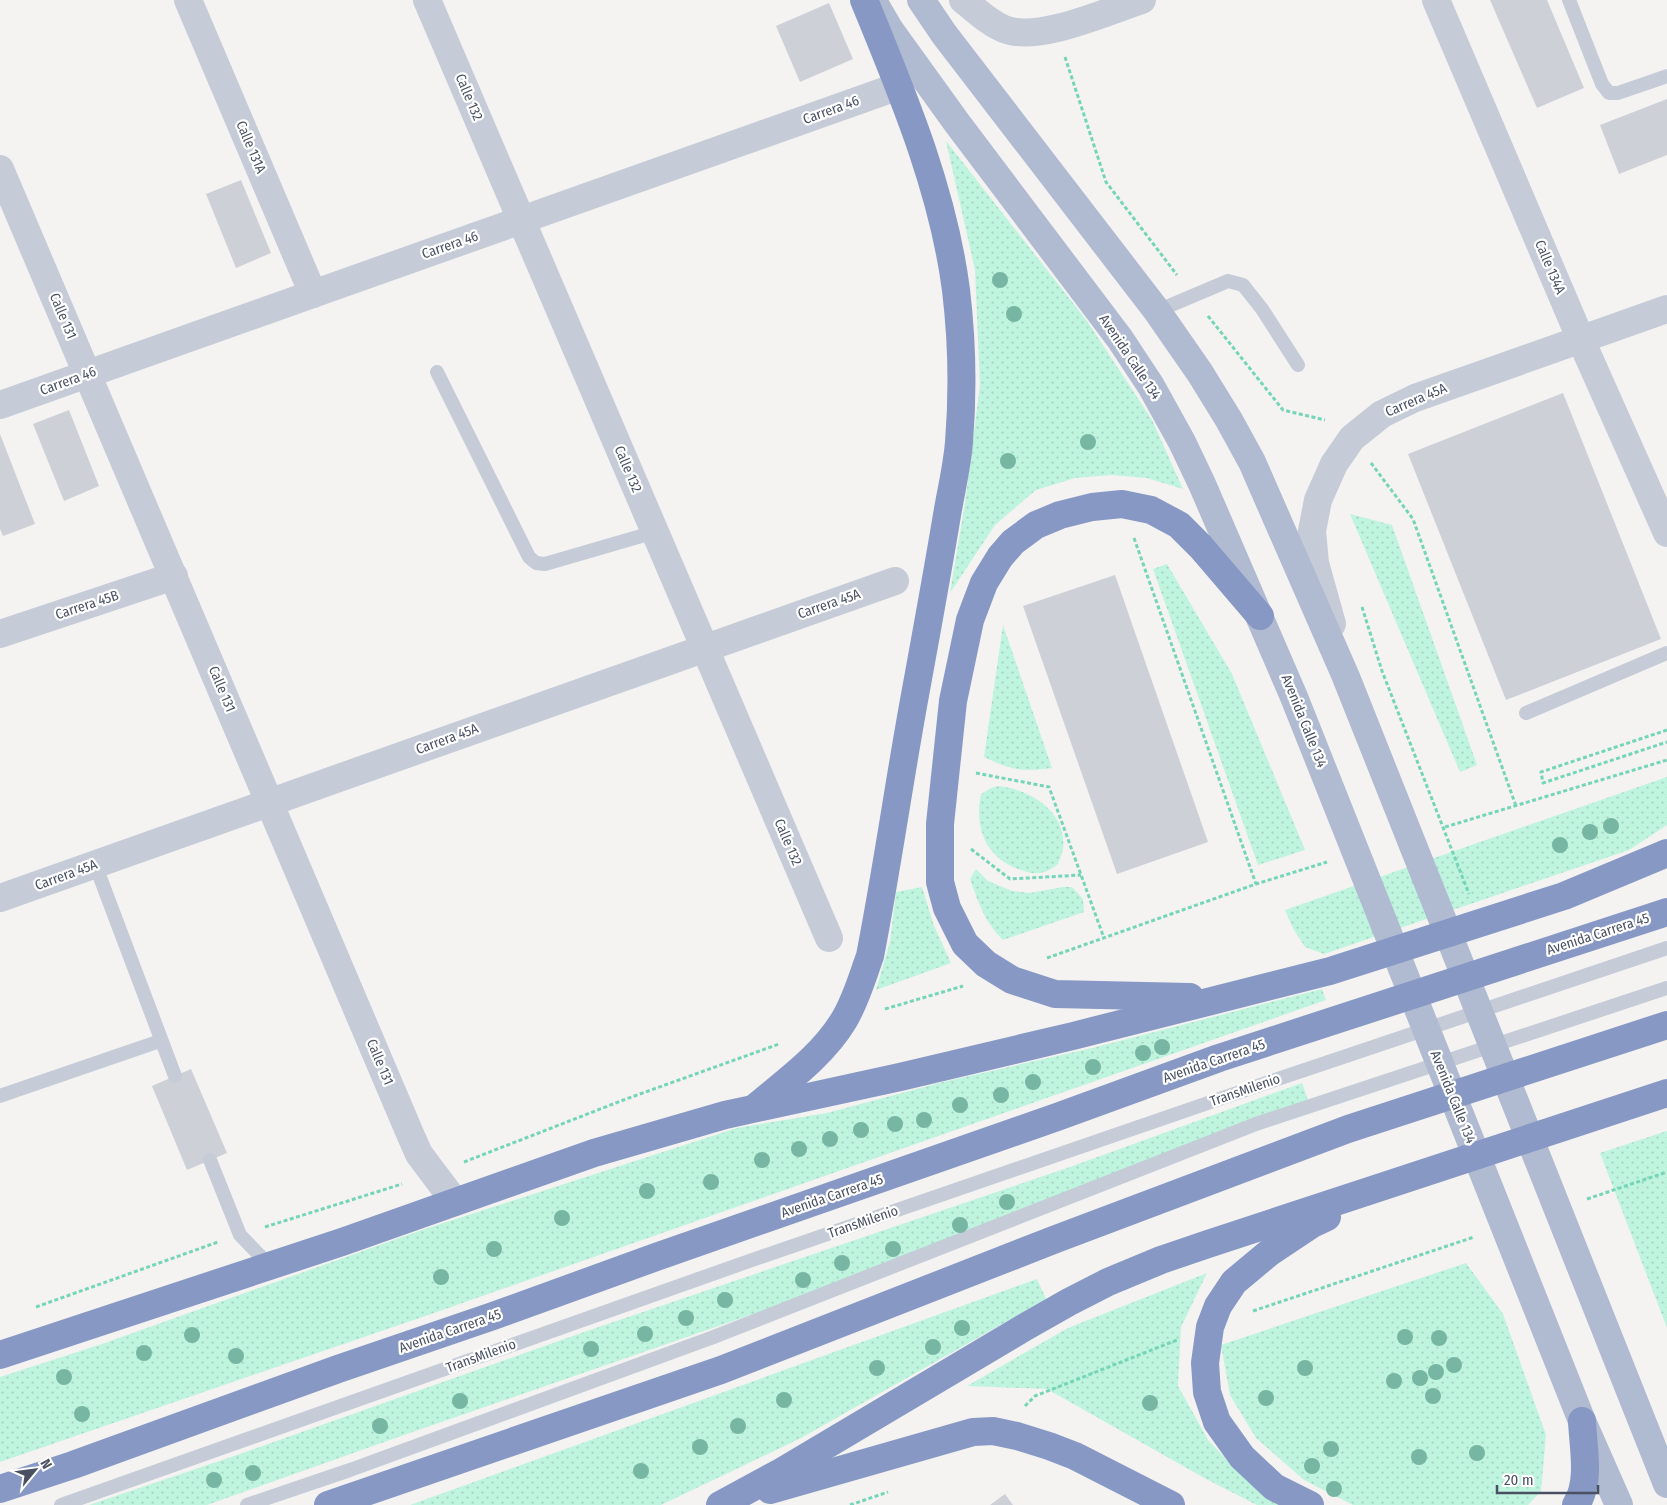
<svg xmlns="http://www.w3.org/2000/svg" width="1667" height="1505" font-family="'Fira Sans Condensed',sans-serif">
<defs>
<pattern id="grass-dots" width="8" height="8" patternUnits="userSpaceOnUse" patternTransform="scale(1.25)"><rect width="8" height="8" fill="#bff4de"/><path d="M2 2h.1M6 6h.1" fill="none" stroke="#a6d3c1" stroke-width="1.8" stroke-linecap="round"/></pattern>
</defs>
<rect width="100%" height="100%" fill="#f4f3f2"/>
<g fill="url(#grass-dots)">
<path d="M946 141 1087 321 1152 420 1183 489 1147 478 1112 475 1075 478 1036 490 995 525 950 593 965 503 980 385 975 270Z"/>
<path d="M1350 514 1392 525 1477 765 1460 772Z"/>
<path d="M1167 564 1232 674 1305 850 1258 865 1153 569Z"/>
<path d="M1003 625 1052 768C1024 772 1010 770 984 757Z"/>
<path d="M1667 777V825L1629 850 1324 954 1305 947 1294 930 1285 910Z"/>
<path d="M999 786C1032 790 1067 812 1063 849 1062 854 1059 860 1058 864 1054 867 1049 871 1044 872 1035 875 1027 872 1018 869 985 857 974 826 981 794L991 788Z"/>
<path d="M976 869 988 881 1012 891 1030 893 1063 887H1072L1083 899 1084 912 1003 940C984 921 979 904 970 879Z"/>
<path d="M922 887 934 926 951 963 876 990 890 942 896 892Z"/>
<path d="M1322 989 1326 1000 434 1313 0 1462V1377L102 1344 419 1231 737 1128 827 1113 943 1082 1092 1048Z"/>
<path d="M1302 1083 1308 1100 791 1301 404 1435 207 1505H89L240 1454 587 1331 1070 1167Z"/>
<path d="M1667 1131V1328L1600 1153Z"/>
<path d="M1466 1263 1503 1314 1546 1435 1541 1491 1528 1505H1353L1304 1480 1256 1438 1230 1395 1221 1345Z"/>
<path d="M1207 1273 1181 1327 1178 1386 1208 1440 1247 1481 1289 1505H1257L1206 1479 1047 1389 967 1386 1068 1328Z"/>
<path d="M1037 1279 1046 1299 801 1438 661 1505H410Z"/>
</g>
<g fill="#ced0d8">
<path d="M1490 0H1547L1584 88 1537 108Z"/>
<path d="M829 3 853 59 800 82 776 26Z"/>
<path d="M1667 99V155L1619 174 1600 125Z"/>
<path d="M241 180 271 253 236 268 206 194Z"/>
<path d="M1563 393 1661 639 1506 700 1408 454Z"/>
<path d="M69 410 99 486 64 501 33 424Z"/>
<path d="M0 434 35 524 3 536 0 529Z"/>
<path d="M1115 575 1208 842 1117 874 1023 606Z"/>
<path d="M191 1069 227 1153 187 1170 152 1086Z"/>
<path d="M1005 1494 1013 1505H990Z"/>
</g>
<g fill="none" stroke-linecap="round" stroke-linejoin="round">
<g stroke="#74d5b9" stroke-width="3" stroke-dasharray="4 2.5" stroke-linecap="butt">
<path d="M1065 57 1106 182 1177 275"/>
<path d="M1208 316 1283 410 1325 420"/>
<path d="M1371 463 1413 519 1516 806"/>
<path d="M1134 538 1256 884"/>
<path d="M1362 607 1382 671 1469 894"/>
<path d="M1667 730 1541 772 1543 783 1667 742"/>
<path d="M976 773 1049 787 1104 938"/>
<path d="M1445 827 1667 760"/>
<path d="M971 849 1010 879 1081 875"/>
<path d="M1047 958 1256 884 1327 862"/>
<path d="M885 1009 963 986"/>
<path d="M464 1162 626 1099 779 1044"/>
<path d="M1587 1199 1667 1172"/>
<path d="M265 1227 402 1184"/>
<path d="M36 1307 218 1242"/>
<path d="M1253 1311 1474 1237"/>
<path d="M1025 1406 1035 1396 1177 1340"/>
<path d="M850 1505 888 1492"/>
</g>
<g stroke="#c5cbd7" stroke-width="14">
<path d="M1569 0 1602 84 1609 93H1618L1667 76"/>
<path d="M1157 311 1228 281 1243 285 1262 309 1298 365"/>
<path d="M437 372 529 557 536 563 545 564 655 532"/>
<path d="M1526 713 1667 653"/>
<path d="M95 864 175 1076"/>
<path d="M0 1096 160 1041"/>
<path d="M210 1160 240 1235 270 1266"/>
<path d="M61 1505 752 1260 1263 1084 1667 948"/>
<path d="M247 1505 350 1470 711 1338 1256 1124 1667 988"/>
</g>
<g stroke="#c5cbd7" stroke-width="28">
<path d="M188 0 313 294"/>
<path d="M427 0 829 938"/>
<path d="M963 0C976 10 989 23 1004 29 1038 43 1108 11 1142 0"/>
<path d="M1436 0 1581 340 1667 533"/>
<path d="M0 169 411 1136 419 1154 455 1202"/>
<path d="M0 405 899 86"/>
<path d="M1332 624 1315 563 1312 531 1318 500 1334 464 1352 438 1382 414 1415 398 1667 309"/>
<path d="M0 634 174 576"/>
<path d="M0 898 895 581"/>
</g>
<g stroke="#b0bbd2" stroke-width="28">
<path d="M921 0 944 34 1157 311 1200 373 1229 420 1252 462 1346 677 1667 1484"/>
<path d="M873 1 890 30 957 123 1120 339 1151 386 1182 442 1202 484 1294 697 1582 1421 1619 1505"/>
</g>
<g stroke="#8798c4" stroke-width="28">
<path d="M1190 997 1055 994 1012 980 986 964 965 944 947 908 940 882V824L953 701 970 620 984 583 1000 557 1013 542 1036 525 1060 515 1092 507 1122 504 1151 510 1179 525 1201 547 1260 616"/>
<path d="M757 1106C788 1080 823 1055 844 1020 856 1000 862 978 870 956 887 869 899 782 915 695 926 635 937 575 947 515 951 491 957 467 959 442 963 393 962 340 956 290 943 189 902 93 864 0"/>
<path d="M0 1355 342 1242 594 1153 725 1115 900 1077 1073 1036 1330 971 1564 896 1667 853"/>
<path d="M0 1489 73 1465 338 1369 493 1316 656 1257 1057 1117 1219 1058 1667 912"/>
<path d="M770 1490 973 1432 993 1431 1017 1436 1049 1446 1075 1456 1171 1505"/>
<path d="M328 1505 721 1370 1056 1239 1348 1129 1667 1025"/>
<path d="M720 1505 781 1472 1025 1327 1069 1302 1108 1282 1161 1260 1208 1244 1667 1093"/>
<path d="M1310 1505 1274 1487 1242 1457 1217 1422 1207 1392 1205 1363 1210 1327 1218 1306 1234 1282 1270 1252 1312 1224 1327 1217"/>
<path d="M1576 1505C1591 1482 1583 1447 1582 1421"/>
</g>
</g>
<g fill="#77b6a3">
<circle cx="1000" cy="280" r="8"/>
<circle cx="1014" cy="314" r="8"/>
<circle cx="1088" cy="442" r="8"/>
<circle cx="1008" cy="461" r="8"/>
<circle cx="1611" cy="826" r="8"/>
<circle cx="1590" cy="832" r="8"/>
<circle cx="1560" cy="845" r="8"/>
<circle cx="1162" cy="1047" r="8"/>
<circle cx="1143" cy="1053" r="8"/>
<circle cx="1093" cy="1067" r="8"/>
<circle cx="1033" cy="1082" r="8"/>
<circle cx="1001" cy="1095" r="8"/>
<circle cx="960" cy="1105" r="8"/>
<circle cx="924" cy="1120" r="8"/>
<circle cx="895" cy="1124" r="8"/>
<circle cx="861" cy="1130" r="8"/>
<circle cx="830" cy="1139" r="8"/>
<circle cx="799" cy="1149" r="8"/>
<circle cx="762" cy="1160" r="8"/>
<circle cx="711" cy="1182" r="8"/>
<circle cx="647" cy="1191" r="8"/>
<circle cx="1007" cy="1202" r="8"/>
<circle cx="562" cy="1218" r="8"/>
<circle cx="960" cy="1225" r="8"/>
<circle cx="494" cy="1249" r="8"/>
<circle cx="893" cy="1249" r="8"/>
<circle cx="842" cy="1263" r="8"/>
<circle cx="441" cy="1277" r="8"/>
<circle cx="803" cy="1280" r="8"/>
<circle cx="725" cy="1300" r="8"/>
<circle cx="686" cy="1318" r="8"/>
<circle cx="962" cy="1328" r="8"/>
<circle cx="645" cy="1334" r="8"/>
<circle cx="192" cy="1335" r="8"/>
<circle cx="1405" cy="1337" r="8"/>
<circle cx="1439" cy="1338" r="8"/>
<circle cx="933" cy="1347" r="8"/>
<circle cx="591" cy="1349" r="8"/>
<circle cx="144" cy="1353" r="8"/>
<circle cx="236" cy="1356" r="8"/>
<circle cx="1454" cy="1365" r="8"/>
<circle cx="877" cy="1368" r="8"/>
<circle cx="1305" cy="1368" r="8"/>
<circle cx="1436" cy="1372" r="8"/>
<circle cx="64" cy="1377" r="8"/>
<circle cx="1420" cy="1378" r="8"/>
<circle cx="1394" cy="1381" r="8"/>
<circle cx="1433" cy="1396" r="8"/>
<circle cx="1266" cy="1398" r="8"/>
<circle cx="784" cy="1400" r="8"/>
<circle cx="460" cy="1401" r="8"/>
<circle cx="1150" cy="1403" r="8"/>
<circle cx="82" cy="1414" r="8"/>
<circle cx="380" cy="1426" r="8"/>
<circle cx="738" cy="1426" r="8"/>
<circle cx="700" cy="1447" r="8"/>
<circle cx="1331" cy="1449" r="8"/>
<circle cx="1477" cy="1453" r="8"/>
<circle cx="1419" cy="1457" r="8"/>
<circle cx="1312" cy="1466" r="8"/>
<circle cx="641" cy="1471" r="8"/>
<circle cx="253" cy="1473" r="8"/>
<circle cx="214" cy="1480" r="8"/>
<circle cx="1334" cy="1489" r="8"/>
</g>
<g text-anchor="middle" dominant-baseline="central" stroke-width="4.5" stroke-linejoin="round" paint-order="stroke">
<g font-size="14" fill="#485062" stroke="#fff">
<text transform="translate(469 97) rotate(67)">Calle 132</text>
<text transform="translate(831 110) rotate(-20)">Carrera 46</text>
<text transform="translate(251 147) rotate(67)">Calle 131A</text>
<text transform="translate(450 245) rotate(-19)">Carrera 46</text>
<text transform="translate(1550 267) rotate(67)">Calle 134A</text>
<text transform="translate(63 316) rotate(67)">Calle 131</text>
<text transform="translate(1130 357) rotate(56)">Avenida Calle 134</text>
<text transform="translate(68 381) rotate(-20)">Carrera 46</text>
<text transform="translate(1416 400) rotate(-23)">Carrera 45A</text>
<text transform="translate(628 469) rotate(67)">Calle 132</text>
<text transform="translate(829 604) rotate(-19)">Carrera 45A</text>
<text transform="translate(87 605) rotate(-18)">Carrera 45B</text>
<text transform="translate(222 689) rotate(67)">Calle 131</text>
<text transform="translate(1304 721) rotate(68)">Avenida Calle 134</text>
<text transform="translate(447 739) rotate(-20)">Carrera 45A</text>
<text transform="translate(788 842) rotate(67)">Calle 132</text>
<text transform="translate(66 875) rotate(-20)">Carrera 45A</text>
<text transform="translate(1598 934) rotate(-18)">Avenida Carrera 45</text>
<text transform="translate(1214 1061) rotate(-19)">Avenida Carrera 45</text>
<text transform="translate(380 1062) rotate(67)">Calle 131</text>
<text transform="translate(1245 1090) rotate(-19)">TransMilenio</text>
<text transform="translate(1453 1097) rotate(68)">Avenida Calle 134</text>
<text transform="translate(832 1196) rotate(-19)">Avenida Carrera 45</text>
<text transform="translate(863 1222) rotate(-19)">TransMilenio</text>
<text transform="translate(450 1331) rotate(-19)">Avenida Carrera 45</text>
<text transform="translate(481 1356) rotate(-20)">TransMilenio</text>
</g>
</g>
<g transform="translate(35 1470) rotate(61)" stroke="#ffffff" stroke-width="4" paint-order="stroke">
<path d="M0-4L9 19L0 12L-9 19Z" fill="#485062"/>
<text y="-8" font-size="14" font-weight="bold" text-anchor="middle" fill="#485062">N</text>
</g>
<path d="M1497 1485v8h101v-8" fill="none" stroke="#485062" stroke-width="2.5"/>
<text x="1504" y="1485" font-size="15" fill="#485062" stroke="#ffffff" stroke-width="4" paint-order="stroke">20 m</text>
</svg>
